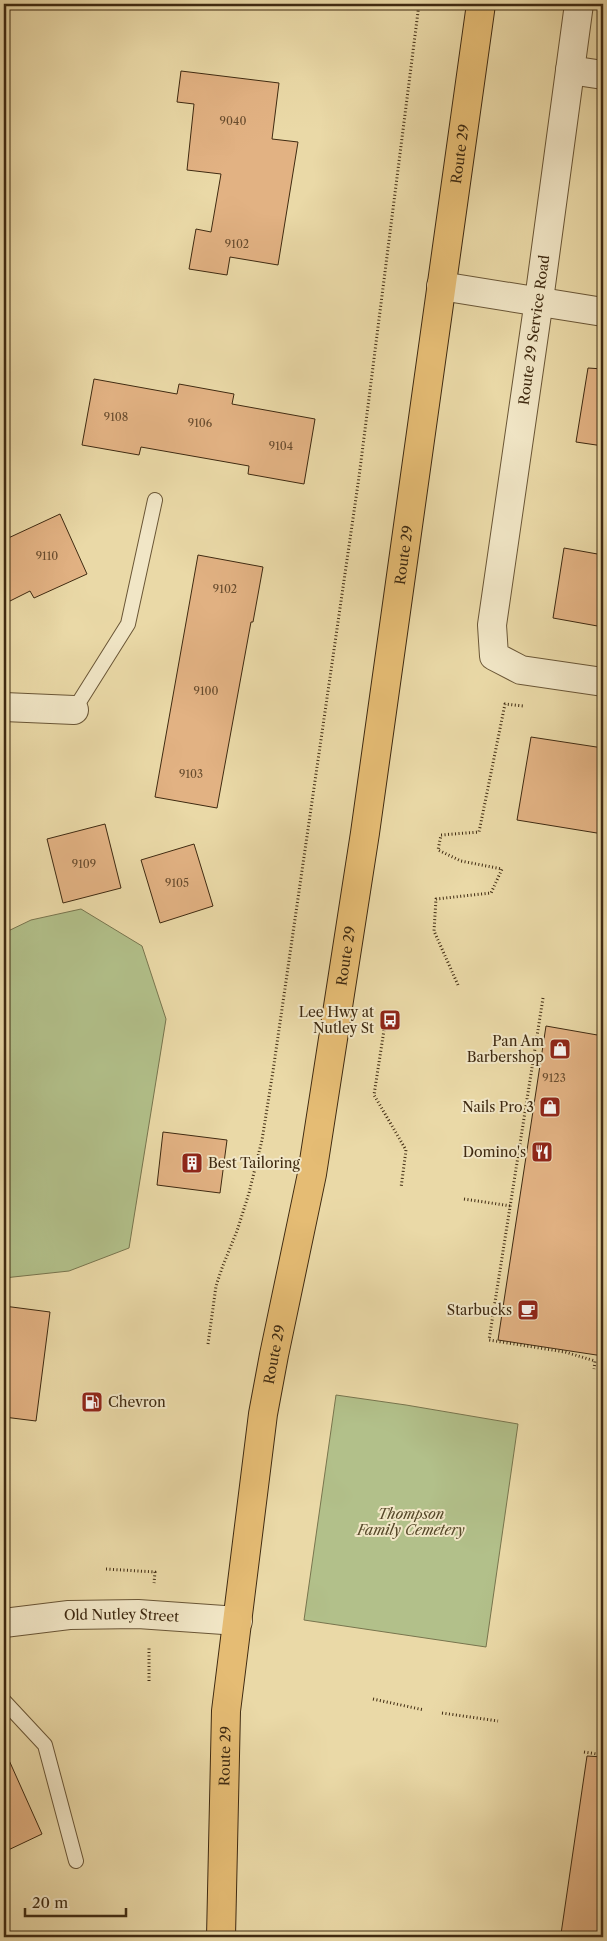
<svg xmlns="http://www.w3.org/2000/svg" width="607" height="1941" font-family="'Libre Caslon Text',serif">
<rect width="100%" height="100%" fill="#ead9a7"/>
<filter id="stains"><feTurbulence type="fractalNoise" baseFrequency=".004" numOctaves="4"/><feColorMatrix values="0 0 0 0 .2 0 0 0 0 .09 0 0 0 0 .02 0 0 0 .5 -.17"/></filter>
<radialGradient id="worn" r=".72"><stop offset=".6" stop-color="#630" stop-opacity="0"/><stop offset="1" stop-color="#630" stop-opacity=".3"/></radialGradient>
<g fill="#b2c08a" stroke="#78754e">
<path d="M81 909 142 946 166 1019 129 1248 69 1271 4 1278V933L31 920Z"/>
<path d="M336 1395 406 1405 518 1424 486 1647 304 1620Z"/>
</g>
<g fill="#e2b283" stroke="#3f2a11">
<path d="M181 71 279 83 272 139 298 142 278 265 230 257 227 275 189 269 196 229 211 232 221 174 187 170 194 104 177 102Z"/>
<path d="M588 368 603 369V446L576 442Z"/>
<path d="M94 379 177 394 179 384 234 394 232 404 315 419 304 484 248 474 249 466 141 447 139 455 82 445Z"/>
<path d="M60 514 87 574 34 598 30 591 4 604V540Z"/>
<path d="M564 548 603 555V627L553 618Z"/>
<path d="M198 555 263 567 253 622H251L217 808 155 797Z"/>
<path d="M531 737 603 748V834L517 820Z"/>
<path d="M105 824 121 888 63 903 47 839Z"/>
<path d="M194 844 213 906 160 923 141 860Z"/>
<path d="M546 1026 603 1036V1356L498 1340Z"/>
<path d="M163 1132 227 1140 220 1193 157 1185Z"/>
<path d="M4 1306 50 1312 36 1421 4 1417Z"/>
<path d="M4 1749 42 1834 4 1852Z"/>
<path d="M587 1756 603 1757V1937H580L561 1934Z"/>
</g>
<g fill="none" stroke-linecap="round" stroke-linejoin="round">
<g stroke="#6a5636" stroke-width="16">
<g id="service">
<path d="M74 710 128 624 155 500"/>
<path d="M4 1701 45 1745 76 1861"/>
</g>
</g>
<g stroke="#6a5636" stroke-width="30">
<g id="minor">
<path d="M579 4 539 300 492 625 494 656 521 670 603 682"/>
<path d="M570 70 603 75"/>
<path d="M441 286 603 312"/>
<path d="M4 707 74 710"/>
<path id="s1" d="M4 1623 69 1615 138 1614 238 1621"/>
</g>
</g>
<g stroke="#3f2a11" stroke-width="30">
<g id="primary">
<path id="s2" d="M221 1937 226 1711 263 1414 274 1355 312 1174 365 833 481 4"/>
</g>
</g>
<g stroke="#3f2a11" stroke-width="3" stroke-dasharray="1 2.5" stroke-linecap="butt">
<path d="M598 493 603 495"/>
<path d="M458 985 434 931 436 899 491 893 502 869 461 861 438 850 441 835 479 832 505 704 523 706"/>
<path d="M543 998 489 1340 565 1352 595 1361 594 1369"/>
<path d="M384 1030 374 1095 406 1150 401 1188"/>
<path d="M464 1199 511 1206"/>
<path d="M208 1344 216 1286 222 1268 237 1231 249 1193 262 1140 273 1071 359 477 419 4"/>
<path d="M106 1569 155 1572 154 1583"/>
<path d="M149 1681V1647"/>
<path d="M373 1699 424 1710"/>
<path d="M442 1713 498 1721"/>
<path d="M584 1752 603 1755"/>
</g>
<use href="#service" stroke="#f1e6c6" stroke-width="14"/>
<use href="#minor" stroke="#f1e6c6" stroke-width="28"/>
<use href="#primary" stroke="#e5bc74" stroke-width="28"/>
</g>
<defs>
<g id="bus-square" transform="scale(1.125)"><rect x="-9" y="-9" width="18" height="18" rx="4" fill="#8f2418" stroke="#f1e6c6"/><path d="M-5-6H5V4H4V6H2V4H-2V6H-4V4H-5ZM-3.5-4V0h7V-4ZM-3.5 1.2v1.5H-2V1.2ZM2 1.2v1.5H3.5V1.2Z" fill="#fff"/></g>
<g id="shop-square" transform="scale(1.125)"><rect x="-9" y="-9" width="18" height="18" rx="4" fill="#8f2418" stroke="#f1e6c6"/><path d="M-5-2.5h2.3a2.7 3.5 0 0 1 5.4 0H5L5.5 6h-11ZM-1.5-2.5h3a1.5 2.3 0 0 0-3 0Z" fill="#fff"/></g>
<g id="restaurant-square" transform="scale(1.125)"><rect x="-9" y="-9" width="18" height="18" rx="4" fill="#8f2418" stroke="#f1e6c6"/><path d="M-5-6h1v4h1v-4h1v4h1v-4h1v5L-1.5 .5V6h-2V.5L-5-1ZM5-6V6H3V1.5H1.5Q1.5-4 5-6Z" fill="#fff"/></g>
<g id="building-square" transform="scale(1.125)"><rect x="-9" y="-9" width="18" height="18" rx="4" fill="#8f2418" stroke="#f1e6c6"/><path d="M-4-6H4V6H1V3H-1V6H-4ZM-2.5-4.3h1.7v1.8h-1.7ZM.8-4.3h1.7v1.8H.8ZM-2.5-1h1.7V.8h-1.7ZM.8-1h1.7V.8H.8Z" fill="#fff"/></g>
<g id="cafe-square" transform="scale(1.125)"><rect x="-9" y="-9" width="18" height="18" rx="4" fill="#8f2418" stroke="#f1e6c6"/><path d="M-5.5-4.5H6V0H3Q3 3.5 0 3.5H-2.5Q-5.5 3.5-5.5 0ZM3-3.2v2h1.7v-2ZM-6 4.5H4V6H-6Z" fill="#fff"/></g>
<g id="fuel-square" transform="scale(1.125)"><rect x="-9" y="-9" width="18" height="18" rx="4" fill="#8f2418" stroke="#f1e6c6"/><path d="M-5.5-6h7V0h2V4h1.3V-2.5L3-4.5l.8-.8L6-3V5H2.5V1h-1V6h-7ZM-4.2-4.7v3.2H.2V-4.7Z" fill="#fff"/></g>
</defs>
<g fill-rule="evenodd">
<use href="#bus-square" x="390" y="1020"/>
<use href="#shop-square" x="560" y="1049"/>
<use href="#shop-square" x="550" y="1107"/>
<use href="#restaurant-square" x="542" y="1152"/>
<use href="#building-square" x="192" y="1163"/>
<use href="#cafe-square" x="528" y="1310"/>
<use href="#fuel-square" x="92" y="1402"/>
</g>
<g text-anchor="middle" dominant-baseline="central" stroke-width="4" stroke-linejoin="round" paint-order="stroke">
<g font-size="11" fill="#684c2e">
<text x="233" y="121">9040</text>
<text x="237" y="244">9102</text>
<text x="116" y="417">9108</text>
<text x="200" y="423">9106</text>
<text x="281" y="446">9104</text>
<text x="47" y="556">9110</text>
<text x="225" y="589">9102</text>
<text x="206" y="691">9100</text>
<text x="191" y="774">9103</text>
<text x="84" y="864">9109</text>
<text x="177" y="883">9105</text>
<text x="554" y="1078">9123</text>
</g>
<g font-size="14" fill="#3f2a11" stroke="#f1e6c6">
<text stroke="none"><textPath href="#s2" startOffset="1801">Route 29</textPath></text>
<text transform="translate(534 330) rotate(-82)">Route 29 Service Road</text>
<text stroke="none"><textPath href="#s2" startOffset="1396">Route 29</textPath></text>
<text stroke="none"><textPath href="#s2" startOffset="991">Route 29</textPath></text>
<text stroke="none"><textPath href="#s2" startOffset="586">Route 29</textPath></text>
<text stroke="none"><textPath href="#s1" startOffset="118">Old Nutley Street</textPath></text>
<text stroke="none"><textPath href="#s2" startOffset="181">Route 29</textPath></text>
</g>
<g font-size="14" fill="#3f2a11" stroke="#f1e6c6" text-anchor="end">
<text x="374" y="1012">Lee Hwy at<tspan x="374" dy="16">Nutley St</tspan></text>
<text x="544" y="1041">Pan Am<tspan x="544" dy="16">Barbershop</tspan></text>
<text x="534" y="1107">Nails Pro 3</text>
<text x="526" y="1152">Domino's</text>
<text x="208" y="1163" text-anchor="start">Best Tailoring</text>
<text x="512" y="1310">Starbucks</text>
<text x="108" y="1402" text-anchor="start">Chevron</text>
</g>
<g font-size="14" font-style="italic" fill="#564829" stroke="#f1e6c6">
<text x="411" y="1514">Thompson<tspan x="411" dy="16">Family Cemetery</tspan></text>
</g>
</g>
<rect width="607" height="1941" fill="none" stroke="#ead9a7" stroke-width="20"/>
<rect x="5" y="5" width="597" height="1931" fill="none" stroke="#3f2a11" stroke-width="2.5"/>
<rect x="10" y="10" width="587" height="1921" fill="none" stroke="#3f2a11"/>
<path d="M25 1908v8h101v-8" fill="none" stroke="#3f2a11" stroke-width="2.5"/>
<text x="32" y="1908" font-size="15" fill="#3f2a11" stroke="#f1e6c6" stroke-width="4" paint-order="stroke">20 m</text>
<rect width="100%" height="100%" filter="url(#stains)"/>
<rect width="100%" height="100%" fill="url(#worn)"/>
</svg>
